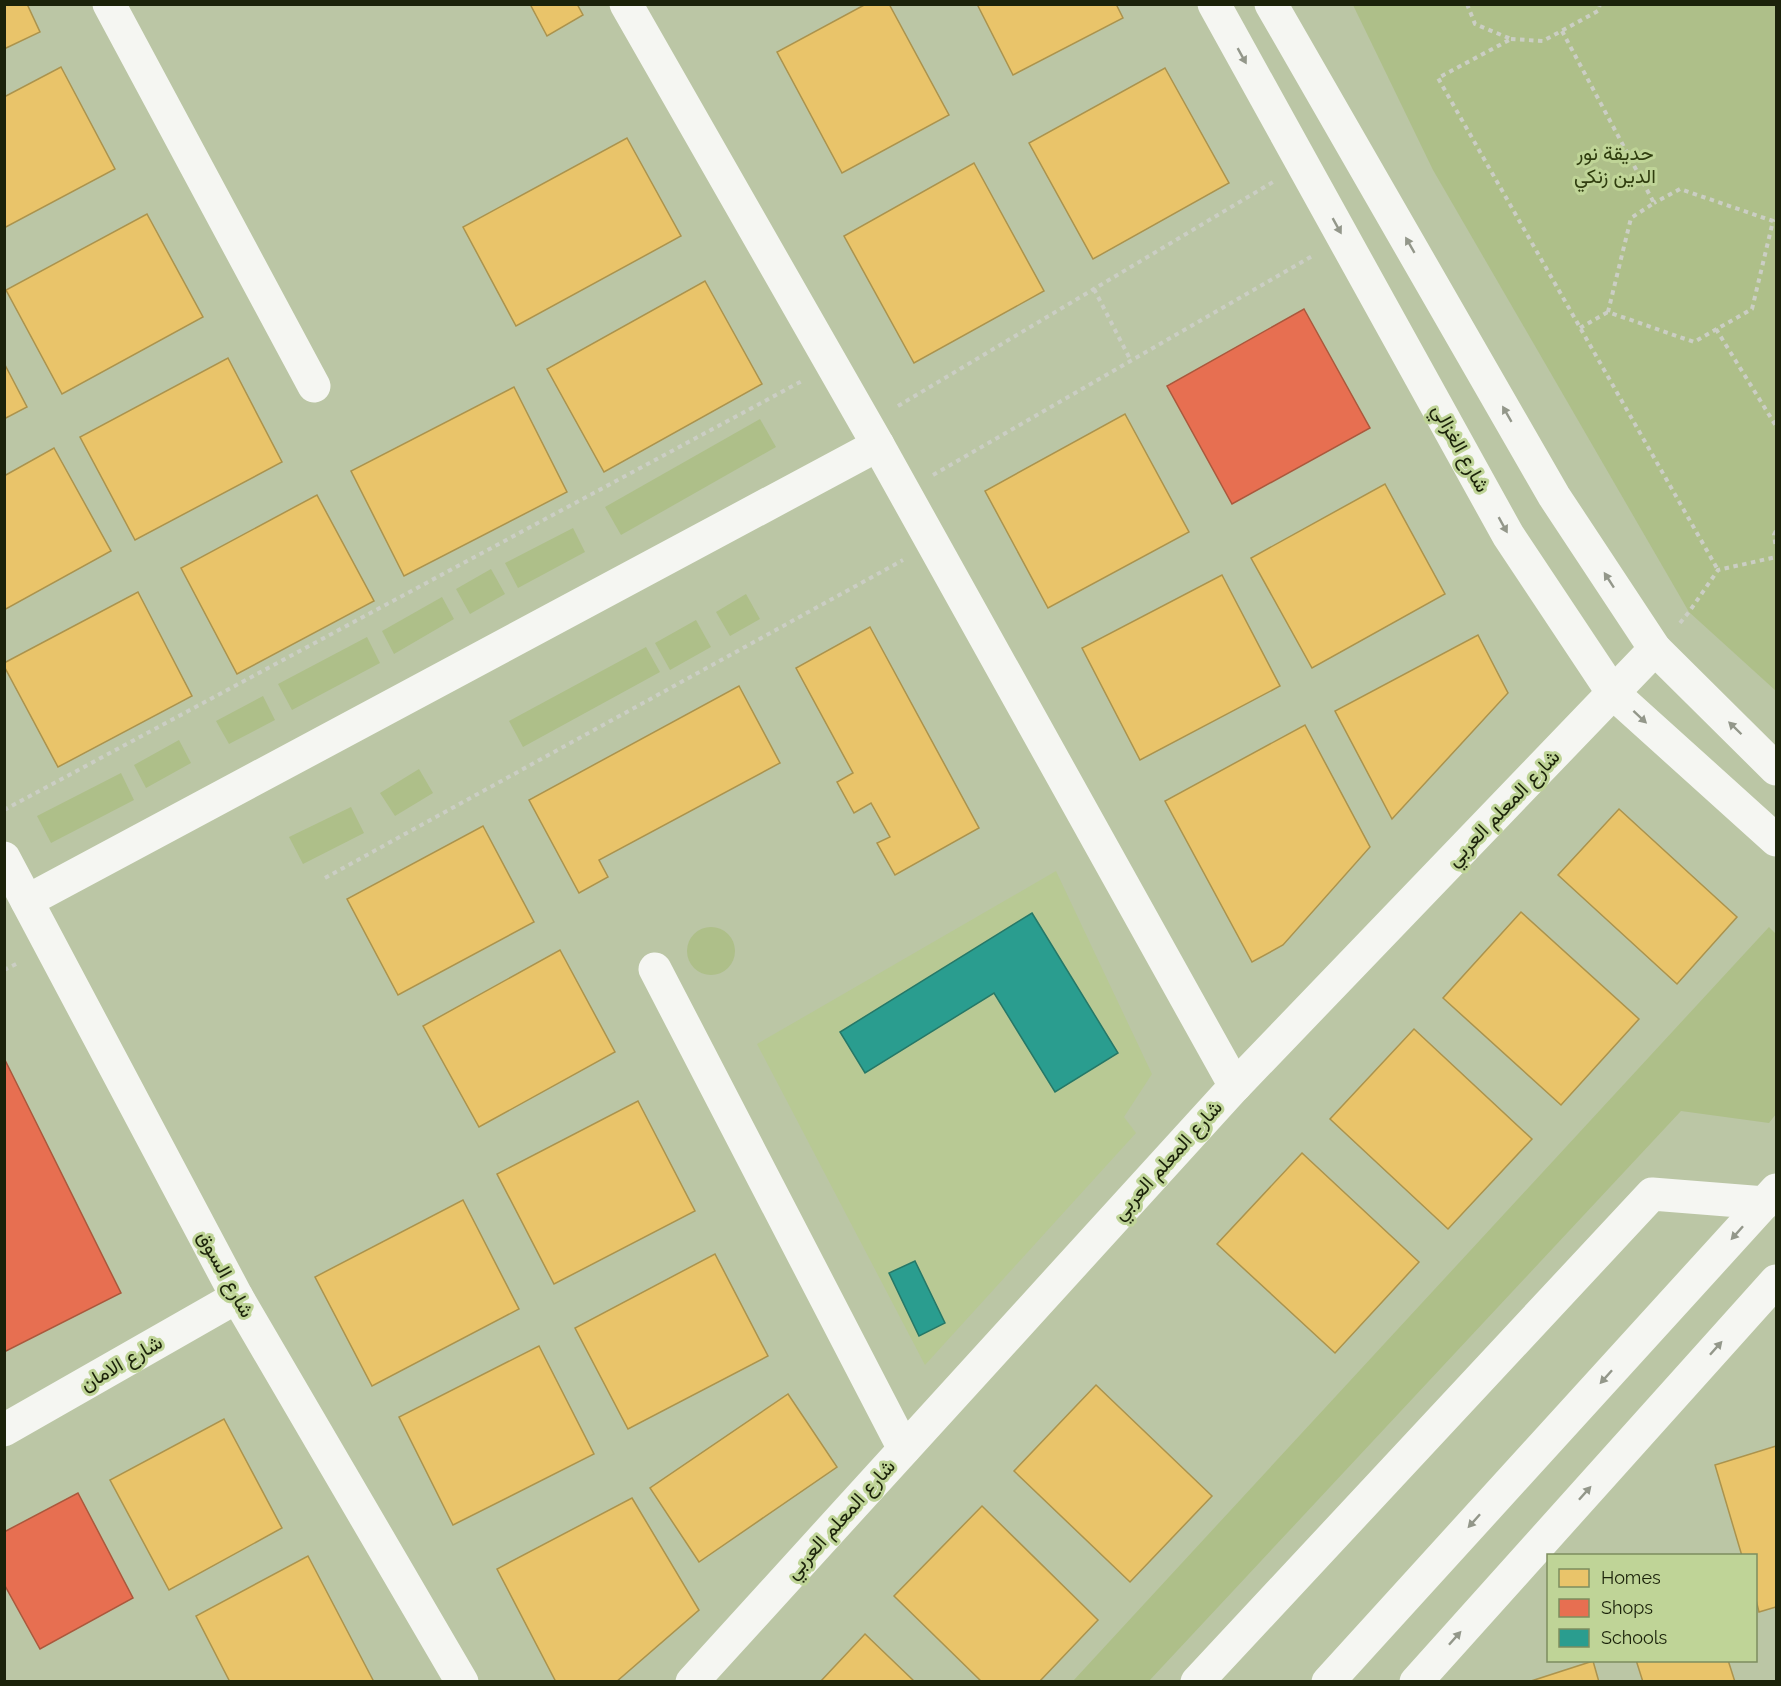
<svg xmlns="http://www.w3.org/2000/svg" width="1781" height="1686" font-family="Raleway,Vazirmatn,sans-serif">
<rect width="100%" height="100%" fill="#bbc6a5"/>
<path fill="#b8c994" d="M1056 871 1152 1074 1124 1117 1136 1133 925 1365 757 1044Z"/>
<g fill="#aebf89">
<path d="M1353 5H1776V691L1689 612 1433 170Z"/>
<path d="M760 419 776 447 621 535 605 507Z"/>
<path d="M573 528 585 552 518 588 505 563Z"/>
<path d="M491 569 505 594 470 614 456 589Z"/>
<path d="M746 594 760 619 730 636 716 612Z"/>
<path d="M442 597 454 619 394 654 382 631Z"/>
<path d="M696 620 711 647 670 670 655 643Z"/>
<path d="M367 637 380 663 292 710 278 684Z"/>
<path d="M646 647 660 672 523 747 509 721Z"/>
<path d="M263 696 275 720 229 744 216 721Z"/>
<path d="M179 740 191 763 146 788 134 765Z"/>
<path d="M419 769 433 793 395 816 380 793Z"/>
<path d="M121 773 134 800 51 843 37 816Z"/>
<path d="M351 807 364 833 303 864 289 837Z"/>
<path d="M1769 927 1776 934V1114L1769 1123 1681 1111 1149 1681H1073Z"/>
<circle cx="711" cy="951" r="24"/>
</g>
<g fill="#e9c46a" stroke="#ab934d" stroke-width="1.5">
<path d="M4 4H27L40 32 4 49Z"/>
<path d="M530 4H577L583 15 547 36Z"/>
<path d="M866 4H889L949 115 842 173 777 52Z"/>
<path d="M977 4H1116L1123 18 1013 75Z"/>
<path d="M61 67 115 169 4 228V97Z"/>
<path d="M1165 68 1229 183 1093 259 1029 143Z"/>
<path d="M627 138 681 236 516 326 463 227Z"/>
<path d="M974 163 1044 291 914 363 844 236Z"/>
<path d="M147 214 203 317 62 394 6 290Z"/>
<path d="M705 281 762 384 604 472 547 369Z"/>
<path d="M228 358 282 462 135 540 80 437Z"/>
<path d="M4 363 27 407 4 419Z"/>
<path d="M514 387 567 492 404 576 351 471Z"/>
<path d="M1125 414 1189 532 1048 608 985 491Z"/>
<path d="M54 448 111 551 4 610V476Z"/>
<path d="M1385 484 1445 594 1312 668 1251 558Z"/>
<path d="M317 495 374 601 237 674 181 568Z"/>
<path d="M1222 575 1280 686 1140 760 1082 648Z"/>
<path d="M138 592 192 696 58 767 4 666V663Z"/>
<path d="M870 627 979 828 895 875 877 843 890 837 871 803 854 813 837 782 853 773 796 668Z"/>
<path d="M1478 635 1508 693 1392 819 1335 711Z"/>
<path d="M739 686 780 763 599 860 608 877 579 893 529 800Z"/>
<path d="M1305 725 1370 847 1283 945 1252 962 1165 801Z"/>
<path d="M1619 809 1737 917 1677 984 1558 875Z"/>
<path d="M483 826 534 922 398 995 347 899Z"/>
<path d="M1521 912 1639 1019 1561 1105 1443 998Z"/>
<path d="M560 950 615 1052 479 1127 423 1026Z"/>
<path d="M1414 1029 1532 1139 1448 1229 1330 1119Z"/>
<path d="M638 1101 695 1211 554 1284 497 1174Z"/>
<path d="M1302 1153 1419 1262 1335 1353 1217 1244Z"/>
<path d="M463 1200 519 1309 372 1386 315 1277Z"/>
<path d="M715 1254 768 1356 628 1429 575 1328Z"/>
<path d="M539 1346 594 1454 453 1525 399 1417Z"/>
<path d="M1096 1385 1212 1496 1130 1582 1014 1471Z"/>
<path d="M788 1394 837 1467 699 1562 650 1488Z"/>
<path d="M224 1419 282 1528 169 1590 110 1480Z"/>
<path d="M1776 1446V1607L1759 1612 1756 1600V1556H1742L1715 1465Z"/>
<path d="M632 1498 699 1610 616 1682H556L497 1569Z"/>
<path d="M982 1506 1098 1620 1039 1682H982L894 1596Z"/>
<path d="M308 1556 374 1682H230L196 1616Z"/>
<path d="M865 1634 915 1682H820Z"/>
<path d="M1636 1660H1728L1735 1682H1643Z"/>
<path d="M1593 1661 1599 1682H1528Z"/>
</g>
<g fill="#e76f51" stroke="#aa583c" stroke-width="1.5">
<path d="M1304 309 1370 428 1232 504 1167 386Z"/>
<path d="M4 1058 121 1293 4 1352Z"/>
<path d="M78 1493 133 1598 40 1649 4 1584V1532Z"/>
</g>
<g fill="#2a9d8f" stroke="#267867" stroke-width="1.5">
<path d="M1032 913 1118 1053 1055 1092 994 993 865 1073 840 1032Z"/>
<path d="M915 1261 945 1323 919 1336 889 1273Z"/>
</g>
<g fill="none" stroke-linecap="round" stroke-linejoin="round">
<g stroke="#cbcec4" stroke-width="4" stroke-dasharray="4.5 4.5" stroke-linecap="butt">
<path d="M1467 4 1475 24 1511 39 1438 78 1718 570"/>
<path d="M1562 31 1654 203 1631 218 1608 312 1694 342 1752 309 1773 221 1680 189 1654 203"/>
<path d="M1511 39 1543 41 1598 11 1600 4"/>
<path d="M1094 289 1131 361"/>
<path d="M1580 328 1608 312"/>
<path d="M1716 329 1776 426"/>
<path d="M898 406 1273 182"/>
<path d="M933 475 1314 255"/>
<path d="M1776 531 1774 535 1776 548"/>
<path d="M1680 623 1689 612 1718 570 1776 557"/>
<path d="M4 810 802 381"/>
<path d="M325 878 903 560"/>
<path d="M4 970 20 962"/>
</g>
<g stroke="#f5f6f2" stroke-width="33">
<path d="M109 4 314 386"/>
<path d="M626 4 878 445 1235 1086"/>
<path d="M4 858 237 1297 462 1682"/>
<path d="M27 901 878 445"/>
<path d="M655 969 904 1449"/>
<path d="M4 1430 237 1297"/>
<path d="M692 1682 1235 1086 1655 649"/>
<path d="M1197 1682 1652 1194 1765 1203"/>
</g>
<g stroke="#f5f6f2" stroke-width="33">
<path d="M1214 4 1508 535 1613 693 1776 840"/>
<path d="M1271 4 1554 496 1655 649 1776 769"/>
<path d="M1328 1682 1776 1190"/>
<path d="M1416 1682 1776 1281"/>
</g>
</g>
<defs><path id="oneway-solid" d="M-6-.8H1V-3.2L6.5 0L1 3.2V.8H-6Z" transform="scale(1.5)"/></defs>
<g fill="#93978a">
<use href="#oneway-solid" transform="translate(1242 56) rotate(61)"/>
<use href="#oneway-solid" transform="translate(1337 226) rotate(61)"/>
<use href="#oneway-solid" transform="translate(1410 245) rotate(-120)"/>
<use href="#oneway-solid" transform="translate(1507 414) rotate(-120)"/>
<use href="#oneway-solid" transform="translate(1503 525) rotate(61)"/>
<use href="#oneway-solid" transform="translate(1609 580) rotate(-123)"/>
<use href="#oneway-solid" transform="translate(1640 717) rotate(43)"/>
<use href="#oneway-solid" transform="translate(1735 728) rotate(-136)"/>
<use href="#oneway-solid" transform="translate(1737 1233) rotate(132)"/>
<use href="#oneway-solid" transform="translate(1716 1348) rotate(-48)"/>
<use href="#oneway-solid" transform="translate(1606 1377) rotate(132)"/>
<use href="#oneway-solid" transform="translate(1585 1493) rotate(-48)"/>
<use href="#oneway-solid" transform="translate(1474 1521) rotate(132)"/>
<use href="#oneway-solid" transform="translate(1455 1638) rotate(-48)"/>
</g>
<g text-anchor="middle" dominant-baseline="central" stroke-width="6" stroke-linejoin="round" paint-order="stroke">
<g font-size="20" fill="#2f3c0e" stroke="#bfd497">
<text x="1615" y="153">حديقة نور<tspan x="1615" dy="23">الدين زنكي</tspan></text>
</g>
<g font-size="20" fill="#1b220a" stroke="#bfd497">
<text transform="translate(1461 448) rotate(61)">شارع الغزالي</text>
<text transform="translate(1503 808) rotate(-46)">شارع المعلم العربي</text>
<text transform="translate(1167 1160) rotate(-48)">شارع المعلم العربي</text>
<text transform="translate(226 1274) rotate(61)">شارع السوق</text>
<text transform="translate(121 1363) rotate(-30)">شارع الامان</text>
<text transform="translate(840 1519) rotate(-48)">شارع المعلم العربي</text>
</g>
</g>
<rect width="1781" height="1686" fill="none" stroke="#1b220a" stroke-width="12"/>
<rect x="1547" y="1554" width="210" height="108" fill="#bfd497" stroke="#7d8d5f" stroke-width="1.5"/>
<rect x="1559" y="1569" width="30" height="18" fill="#e9c46a" stroke="#7d8d5f" stroke-width="1.5"/>
<text x="1601" y="1584" font-size="18" fill="#1b220a">Homes</text>
<rect x="1559" y="1599" width="30" height="18" fill="#e76f51" stroke="#7d8d5f" stroke-width="1.5"/>
<text x="1601" y="1614" font-size="18" fill="#1b220a">Shops</text>
<rect x="1559" y="1629" width="30" height="18" fill="#2a9d8f" stroke="#7d8d5f" stroke-width="1.5"/>
<text x="1601" y="1644" font-size="18" fill="#1b220a">Schools</text>
</svg>
